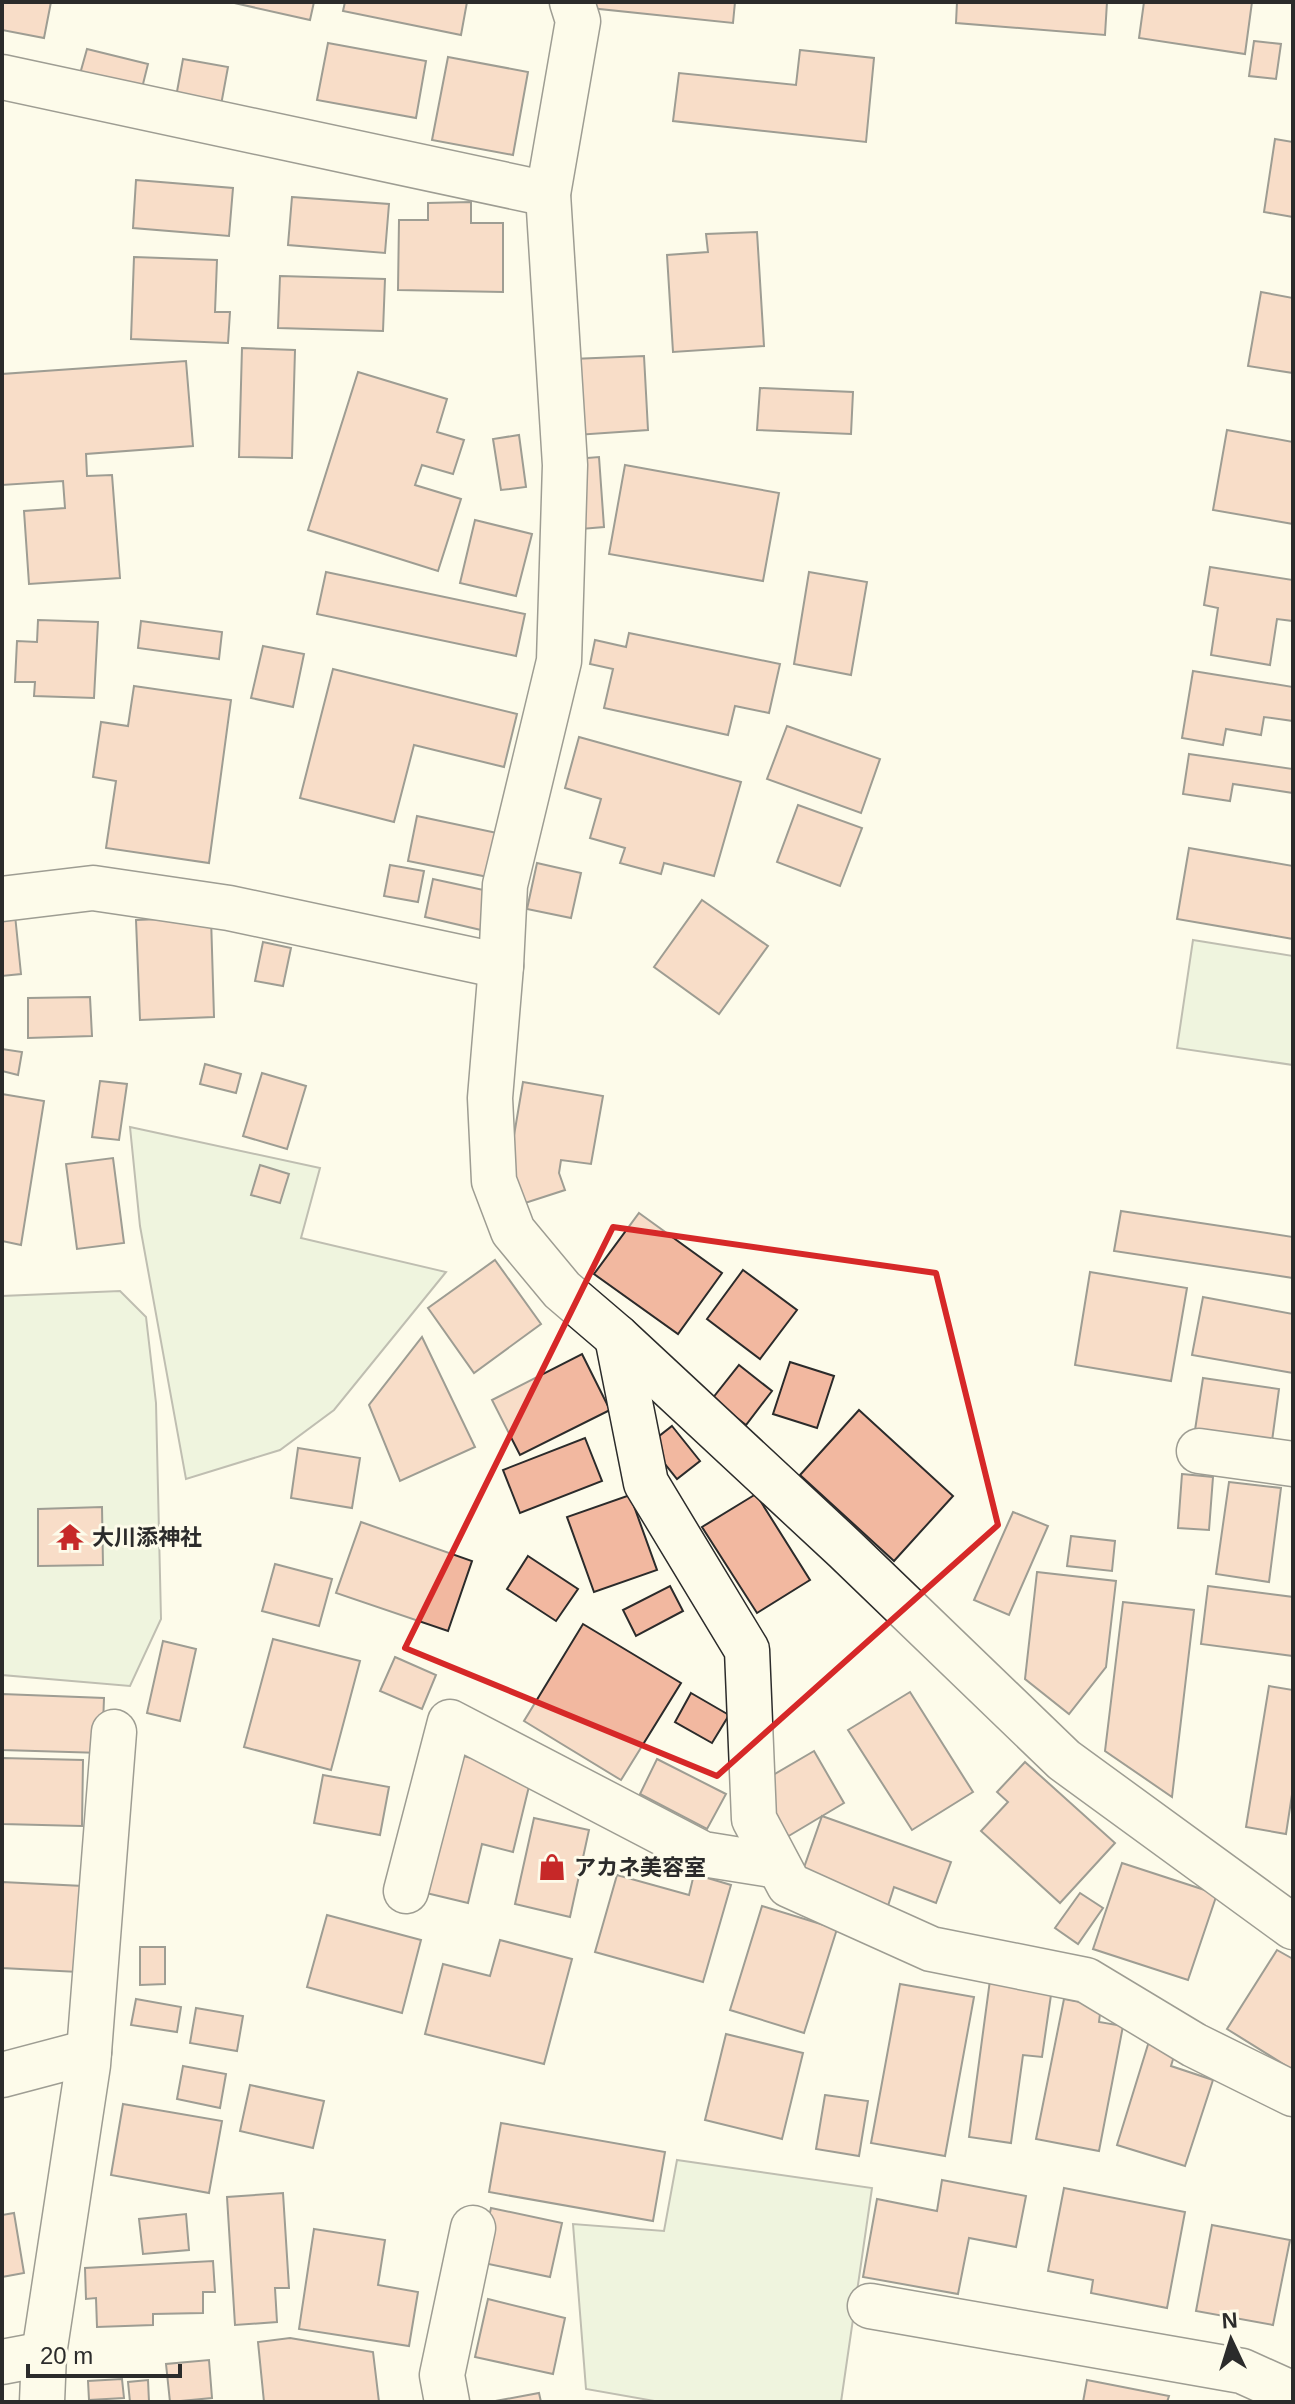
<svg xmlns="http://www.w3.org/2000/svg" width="1295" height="2404" font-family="Arial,'Noto Sans JP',sans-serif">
<rect width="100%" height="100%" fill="#fdfbea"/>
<g fill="#deebd1" stroke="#74746e" stroke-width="2">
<path d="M1193 940 1293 956V1065L1177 1048Z"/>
<path d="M130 1127 320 1168 301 1238 446 1272 334 1410 280 1450 186 1479 140 1226Z"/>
<path d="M120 1291 146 1317 156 1403 161 1619 130 1686 2 1675V1296Z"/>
<path d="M677 2160 872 2188 841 2402H660L586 2389 573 2224 664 2231Z"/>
</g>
<g fill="#f2b8a0" stroke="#2b2b2b" stroke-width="2">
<path d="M2 2H51L44 38 2 30Z"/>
<path d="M230 2H314L310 20Z"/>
<path d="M345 2H467L461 35 343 11Z"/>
<path d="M590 2H735L733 23 590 8Z"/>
<path d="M957 2H1107L1105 35 956 23Z"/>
<path d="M1144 2H1252L1245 54 1139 38Z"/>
<path d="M1254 41 1281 44 1276 79 1249 76Z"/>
<path d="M328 43 426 61 416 118 317 100Z"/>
<path d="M87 49 148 64 140 96 78 81Z"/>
<path d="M800 50 874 58 866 142 673 121 679 73 796 85Z"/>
<path d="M448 57 528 72 513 155 432 140Z"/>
<path d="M183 59 228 67 221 105 176 97Z"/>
<path d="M1275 139 1293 142V217L1264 212Z"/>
<path d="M136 180 233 188 229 236 133 228Z"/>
<path d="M292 197 389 204 385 253 288 245Z"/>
<path d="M471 202V223H503V292L398 290 399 220H428V203Z"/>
<path d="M757 232 764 346 673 352 667 255 708 252 706 234Z"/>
<path d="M134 257 217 260 215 312H230L228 343 131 339Z"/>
<path d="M280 276 385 279 383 331 278 328Z"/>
<path d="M1261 292 1293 298V373L1248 366Z"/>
<path d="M242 348 295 350 292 458 239 457Z"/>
<path d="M644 356 648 430 576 435 572 359Z"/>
<path d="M186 361 193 446 86 454 87 476 112 475 120 578 29 584 24 511 65 508 63 481 2 485V374Z"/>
<path d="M358 372 447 399 437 432 464 440 453 474 422 465 415 485 461 499 438 571 308 530Z"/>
<path d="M760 388 853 392 851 434 757 430Z"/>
<path d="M1227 430 1293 442V524L1213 510Z"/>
<path d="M519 435 526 487 501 490 493 439Z"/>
<path d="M599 457 604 527 581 529 575 459Z"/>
<path d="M625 465 779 493 763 581 609 554Z"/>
<path d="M475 520 532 534 516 596 460 583Z"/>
<path d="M1210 567 1293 580V621L1277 619 1270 665 1211 655 1218 608 1204 605Z"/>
<path d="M326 572 525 614 516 656 317 614Z"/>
<path d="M809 572 867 582 851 675 794 664Z"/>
<path d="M38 620 98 622 94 698 34 696 35 682H15L17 641 37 642Z"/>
<path d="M141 621 222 632 219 659 138 648Z"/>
<path d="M629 633 780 664 769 713 735 706 728 735 604 708 613 669 590 664 595 640 626 647Z"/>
<path d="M263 646 304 654 293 707 251 698Z"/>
<path d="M333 669 517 714 504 767 414 745 394 822 300 798Z"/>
<path d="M1193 671 1293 687V721L1264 717 1261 735 1226 729 1223 745 1182 738Z"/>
<path d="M134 686 231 700 209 863 106 848 116 781 93 777 101 722 128 726Z"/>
<path d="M787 726 880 759 861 813 767 779Z"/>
<path d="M579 737 741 782 714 876 664 863 661 874 620 863 625 848 590 838 601 799 565 788Z"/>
<path d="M1189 754 1293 769V793L1233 784 1230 801 1183 794Z"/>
<path d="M798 805 862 828 840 886 777 862Z"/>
<path d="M417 816 497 833 488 877 408 861Z"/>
<path d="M1189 848 1293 866V939L1177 919Z"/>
<path d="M537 863 581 873 571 918 527 909Z"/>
<path d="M390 865 424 871 418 902 384 896Z"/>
<path d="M433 879 488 891 481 930 425 917Z"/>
<path d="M702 900 768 946 719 1014 654 967Z"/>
<path d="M15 915 21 974 2 976V916Z"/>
<path d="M211 917 214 1017 140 1020 136 920Z"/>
<path d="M263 942 291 948 283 986 255 981Z"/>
<path d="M90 997 92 1036 28 1038V998Z"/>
<path d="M2 1049 22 1052 18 1075 2 1071Z"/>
<path d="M205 1064 241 1074 236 1093 200 1084Z"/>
<path d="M262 1073 306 1086 287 1149 243 1136Z"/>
<path d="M100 1081 127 1084 119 1140 92 1137Z"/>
<path d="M523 1082 603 1096 591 1164 561 1160 559 1173 565 1190 522 1204 509 1165Z"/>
<path d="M2 1094 44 1101 21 1245 2 1241Z"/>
<path d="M113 1158 124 1243 77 1249 66 1164Z"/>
<path d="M260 1165 289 1174 280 1203 251 1195Z"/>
<path d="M1121 1211 1293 1237V1278L1114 1251Z"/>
<path d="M639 1213 722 1273 678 1334 594 1274Z"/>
<path d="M495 1260 541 1324 474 1373 428 1308Z"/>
<path d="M743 1270 797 1310 760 1359 707 1319Z"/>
<path d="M1090 1272 1187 1288 1171 1381 1075 1365Z"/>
<path d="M1203 1297 1293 1314V1373L1192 1355Z"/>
<path d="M422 1337 475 1447 400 1481 369 1405Z"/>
<path d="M582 1354 610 1410 520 1455 492 1400Z"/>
<path d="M790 1362 834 1376 817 1428 773 1414Z"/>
<path d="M739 1365 772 1391 746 1425 712 1399Z"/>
<path d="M1203 1378 1279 1389 1272 1441 1195 1430Z"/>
<path d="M859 1410 953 1496 894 1561 800 1475Z"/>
<path d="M672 1426 700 1461 677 1479 649 1444Z"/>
<path d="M585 1438 602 1481 520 1513 503 1470Z"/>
<path d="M298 1448 360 1458 352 1508 291 1498Z"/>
<path d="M1182 1474 1213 1477 1209 1530 1178 1528Z"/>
<path d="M1229 1482 1281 1488 1269 1582 1216 1574Z"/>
<path d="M756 1494 810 1580 757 1613 702 1527Z"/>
<path d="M630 1495 657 1570 594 1592 567 1517Z"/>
<path d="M102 1507 103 1565 38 1566V1509Z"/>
<path d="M1013 1512 1048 1526 1009 1615 974 1600Z"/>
<path d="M361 1522 472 1561 448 1631 336 1593Z"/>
<path d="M1071 1536 1115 1541 1112 1571 1067 1566Z"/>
<path d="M528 1556 578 1589 556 1621 507 1589Z"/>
<path d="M275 1564 332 1579 319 1626 262 1611Z"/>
<path d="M1037 1572 1116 1581 1106 1667 1069 1714 1025 1679Z"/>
<path d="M670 1586 683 1611 636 1636 623 1610Z"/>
<path d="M1208 1586 1293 1597V1656L1201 1644Z"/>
<path d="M1123 1602 1194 1610 1172 1797 1105 1751Z"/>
<path d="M583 1624 681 1683 621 1780 524 1721Z"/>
<path d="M273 1639 360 1661 331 1770 244 1747Z"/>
<path d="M163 1641 196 1649 180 1721 147 1713Z"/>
<path d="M395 1657 436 1675 422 1709 380 1691Z"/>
<path d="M1269 1686 1293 1690V1788L1286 1834 1246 1827Z"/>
<path d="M910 1692 973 1792 912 1830 848 1730Z"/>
<path d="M691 1693 729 1715 712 1743 675 1722Z"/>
<path d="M2 1694 104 1698 102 1753 2 1750Z"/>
<path d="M814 1751 844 1803 787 1837 756 1785Z"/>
<path d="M456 1754 532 1774 513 1852 482 1844 468 1903 422 1892Z"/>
<path d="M2 1758 83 1760 82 1826 2 1824Z"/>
<path d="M657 1759 726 1794 707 1829 640 1794Z"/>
<path d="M1025 1762 1115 1843 1060 1903 981 1831 1008 1802 997 1792Z"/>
<path d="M323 1775 389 1787 380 1835 314 1823Z"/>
<path d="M822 1816 951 1862 936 1903 894 1887 887 1909 800 1879Z"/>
<path d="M534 1818 589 1830 570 1917 515 1904Z"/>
<path d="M1122 1863 1217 1894 1188 1980 1093 1949Z"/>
<path d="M694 1874 731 1885 703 1982 595 1952 617 1875 689 1895Z"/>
<path d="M2 1882 83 1886 78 1972 2 1968Z"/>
<path d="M1080 1893 1103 1908 1078 1944 1055 1928Z"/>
<path d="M762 1906 837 1929 804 2033 730 2010Z"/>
<path d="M327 1915 421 1940 402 2013 307 1987Z"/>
<path d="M500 1940 572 1959 544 2064 425 2034 443 1964 490 1976Z"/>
<path d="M140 1947H165V1984L140 1985Z"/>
<path d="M1277 1950 1293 1959V2070L1227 2029Z"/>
<path d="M990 1980 1052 1988 1042 2057 1023 2055 1011 2143 969 2137Z"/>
<path d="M900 1984 974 1997 945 2156 871 2143Z"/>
<path d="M136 1999 181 2007 177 2032 131 2025Z"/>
<path d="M1064 1999 1101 2006 1099 2022 1123 2026 1099 2151 1036 2139Z"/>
<path d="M196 2008 243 2016 237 2051 190 2043Z"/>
<path d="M726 2034 803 2053 782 2139 705 2120Z"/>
<path d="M1150 2038 1177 2046 1171 2066 1213 2080 1185 2166 1117 2145Z"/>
<path d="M183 2066 226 2074 220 2108 177 2099Z"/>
<path d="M250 2085 324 2101 313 2148 240 2131Z"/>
<path d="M825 2095 868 2101 859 2156 816 2149Z"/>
<path d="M123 2104 222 2121 209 2193 111 2175Z"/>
<path d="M501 2123 665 2152 653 2221 489 2192Z"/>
<path d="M942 2180 1026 2196 1016 2247 969 2238 958 2294 863 2277 877 2199 937 2211Z"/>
<path d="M1064 2188 1185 2212 1167 2308 1091 2293 1093 2280 1048 2271Z"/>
<path d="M283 2193 289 2288H275L277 2322 235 2325 227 2197Z"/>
<path d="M491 2208 562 2223 550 2277 479 2262Z"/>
<path d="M14 2213 24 2273 2 2277V2215Z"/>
<path d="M186 2214 189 2250 143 2254 139 2219Z"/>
<path d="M1212 2225 1290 2240 1273 2325 1196 2311Z"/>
<path d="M314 2229 385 2240 378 2285 418 2292 409 2346 299 2329Z"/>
<path d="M213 2261 215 2292H203V2313L153 2314V2325L97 2327 96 2298 86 2299 85 2268Z"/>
<path d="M488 2299 565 2318 553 2374 475 2357Z"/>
<path d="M290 2338 373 2352 379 2402H264L258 2342Z"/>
<path d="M209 2360 212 2398 170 2402 166 2364Z"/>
<path d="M122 2379 124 2398 89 2400 88 2381Z"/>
<path d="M148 2380 149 2402H130L128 2382Z"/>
<path d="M1087 2380 1169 2396 1167 2402H1083Z"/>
<path d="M539 2393 541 2402H490Z"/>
</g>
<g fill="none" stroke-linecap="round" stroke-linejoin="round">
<g stroke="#2b2b2b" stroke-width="47">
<g id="street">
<path d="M572 2 578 21 548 194 565 465 559 661 505 885 501 966 490 1098 494 1181 513 1231 562 1290 617 1337 845 1549 1064 1760 1293 1927"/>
<path d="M2 77 548 194"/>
<path d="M2 899 93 888 229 908 501 966"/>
<path d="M617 1337 646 1483 747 1650 754 1819 789 1885 931 1949 1086 1980 1194 2045 1293 2094"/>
<path d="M1199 1451 1293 1464"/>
<path d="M406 1891 450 1722 703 1854 778 1866"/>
<path d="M2 2075 89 2052"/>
<path d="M870 2306 1242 2371 1293 2394"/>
<path d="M2 2362 44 2354"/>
<path d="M42 2402 44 2354 88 2065 114 1732"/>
<path d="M447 2402 442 2375 473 2228"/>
</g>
</g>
<use href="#street" stroke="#fdfbea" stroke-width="44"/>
</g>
<path d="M0 0H1295V2404H0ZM613 1227 936 1273 998 1525 717 1776 405 1648Z" fill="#fdfbea" fill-opacity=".55" fill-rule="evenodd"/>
<path fill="none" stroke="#d62828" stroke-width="6" stroke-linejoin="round" d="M613 1227 936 1273 998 1525 717 1776 405 1648Z"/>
<defs>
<g id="temple-bare" transform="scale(2.16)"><path d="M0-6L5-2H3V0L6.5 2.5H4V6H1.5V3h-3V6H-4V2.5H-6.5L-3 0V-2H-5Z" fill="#c62828" stroke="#fdfbea" stroke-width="2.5" paint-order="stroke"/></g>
<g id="shop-bare" transform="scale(2.16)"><path d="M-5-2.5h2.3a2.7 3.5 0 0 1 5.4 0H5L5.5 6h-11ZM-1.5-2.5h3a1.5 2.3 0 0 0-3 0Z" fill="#c62828" stroke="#fdfbea" stroke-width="2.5" paint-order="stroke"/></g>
</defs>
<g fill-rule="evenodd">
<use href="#temple-bare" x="70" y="1537"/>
<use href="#shop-bare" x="552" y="1867"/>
</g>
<g text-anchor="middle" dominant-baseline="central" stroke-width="6" stroke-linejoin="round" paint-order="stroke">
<g font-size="22" font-weight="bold" fill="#2b2b2b" stroke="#fdfbea" text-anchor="start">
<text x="92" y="1537">大川添神社</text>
<text x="574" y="1867">アカネ美容室</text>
</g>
</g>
<rect width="1295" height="2404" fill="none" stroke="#2b2b2b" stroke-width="8"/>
<g transform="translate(1231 2340) rotate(356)" stroke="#fdfbea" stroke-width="6" paint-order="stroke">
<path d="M0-6L14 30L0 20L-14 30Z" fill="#2b2b2b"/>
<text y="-12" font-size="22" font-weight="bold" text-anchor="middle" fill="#2b2b2b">N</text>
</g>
<path d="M28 2364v12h152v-12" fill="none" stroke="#2b2b2b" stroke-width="4"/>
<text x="40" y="2364" font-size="24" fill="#2b2b2b" stroke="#fdfbea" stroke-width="6" paint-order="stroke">20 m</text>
</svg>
